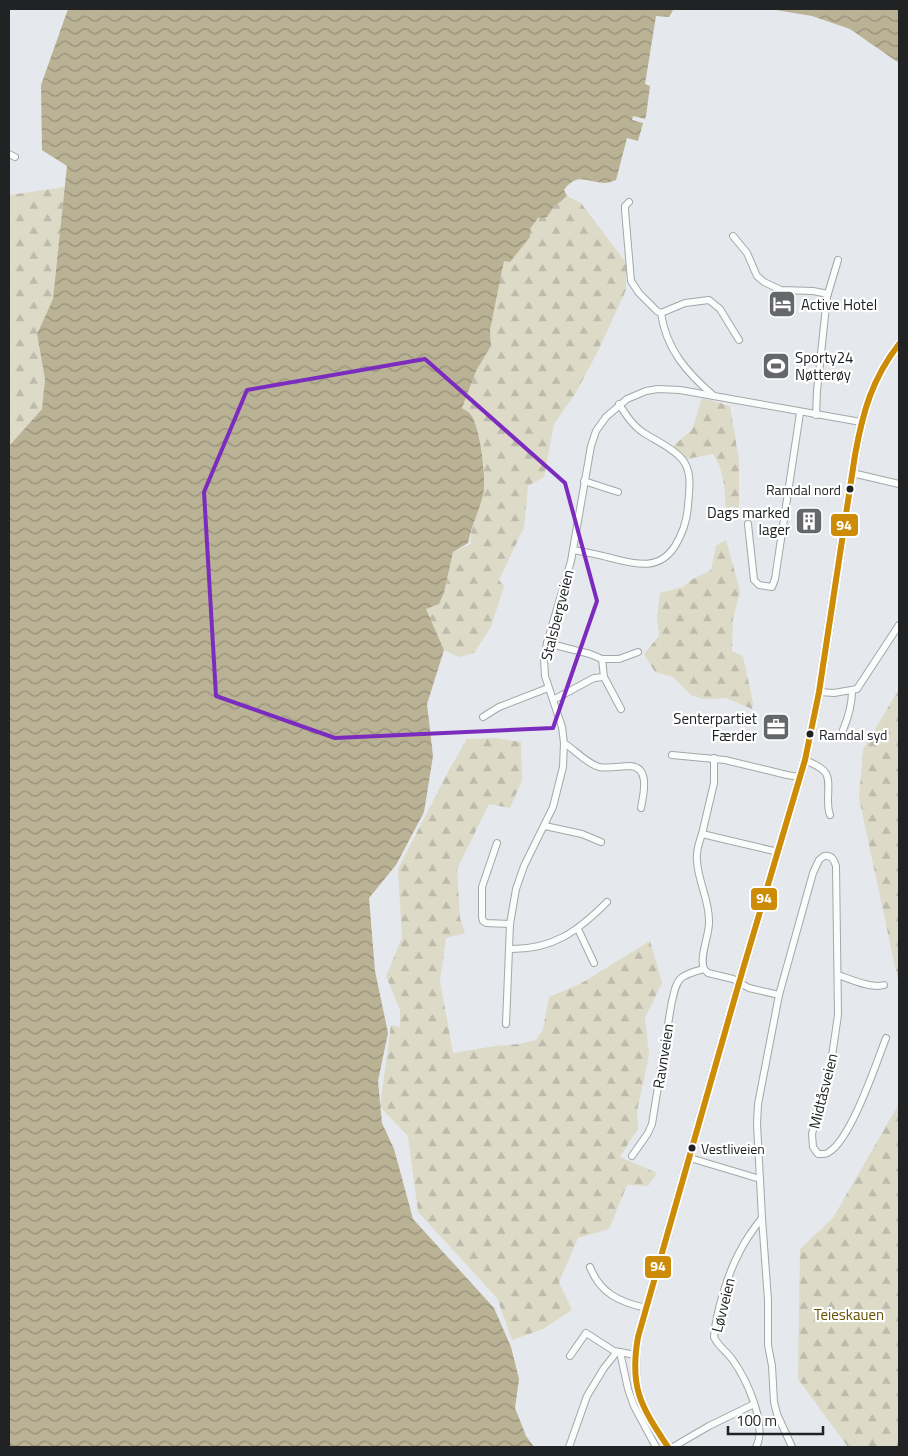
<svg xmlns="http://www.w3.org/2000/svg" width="908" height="1456" font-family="'Titillium Web',sans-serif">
<defs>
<pattern id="forest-firs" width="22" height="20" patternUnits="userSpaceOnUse" patternTransform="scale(1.25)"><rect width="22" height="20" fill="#dedac8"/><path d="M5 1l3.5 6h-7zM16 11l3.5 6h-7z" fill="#bebbac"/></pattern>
<pattern id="water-waves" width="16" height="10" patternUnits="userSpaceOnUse" patternTransform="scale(1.25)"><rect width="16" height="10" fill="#bab295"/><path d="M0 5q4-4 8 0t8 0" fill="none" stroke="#979079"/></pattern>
</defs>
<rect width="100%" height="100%" fill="#e5e8ec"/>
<g fill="url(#forest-firs)">
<path d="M65 187 53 299 37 334 45 379 42 409 9 446V195Z"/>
<path d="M567 196 581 203 626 263V290L596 355 575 394 554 424 544 477 528 486 524 527 499 580 504 586 491 627 474 653 459 657 444 650 426 609 439 604 444 594 453 552 471 544C469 531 475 524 477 511 480 497 483 482 484 468 484 460 481 452 480 445 477 427 478 419 462 408L476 371 491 346 490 330 504 260 539 217H547L553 208Z"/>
<path d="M702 398 730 406 739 461V508L733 506 727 510C724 504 726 500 725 494 724 480 721 465 713 454L687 459 673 446 692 430Z"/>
<path d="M726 540 740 591 733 619 732 651 743 656 753 703 752 709 726 698 703 699 691 695 673 677 655 672 644 654 659 636 657 616 660 593 683 587 691 580 711 570 716 546Z"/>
<path d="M899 689V985L859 798 863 750Z"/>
<path d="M496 738 521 742 522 780 510 808 489 804 457 869 460 918 465 933 446 938 440 981 453 1053 495 1046 519 1044 536 1040 543 1029 549 997 580 984 650 941 662 983 645 1018 649 1055 637 1111 638 1128 620 1157 657 1173 648 1186 627 1185 609 1229 578 1238 559 1282 572 1310 543 1329 512 1340 497 1298 418 1212 408 1136 380 1107 391 1025 400 1027V1010L386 976 402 938 398 869 449 770 467 739Z"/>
<path d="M899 1098V1447H848L798 1379 800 1249 833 1218 897 1107Z"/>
</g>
<g fill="url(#water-waves)">
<path d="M68 9H691L673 10 669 17 656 16 645 84 650 86 646 116 645 119 633 116 632 120 643 123 638 141 627 138 616 180C612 181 608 183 604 183 586 182 577 172 564 190L567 196 553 208 547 217 538 218 530 229V237L510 262 504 261 490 330 491 346 476 371 462 408C464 410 470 412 471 415 480 426 487 481 483 495 479 511 471 527 468 543L453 552 444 593 439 604 426 609 444 650 427 704 433 756 424 812 396 865 369 898 375 971 388 1033 378 1081 382 1123 394 1149 413 1219 494 1308 511 1347 519 1379 515 1408 526 1436 534 1447H9V446L42 409 45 379 37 334 53 299 67 166 42 150 41 85Z"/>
<path d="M770 9H899V63L850 29 812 16Z"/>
</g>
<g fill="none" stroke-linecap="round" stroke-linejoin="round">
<g stroke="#a4a7a9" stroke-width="8">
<g id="street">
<path d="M9 154 15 157"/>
<path d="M629 202 625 206V210L631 281 639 293 657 311 661 313"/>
<path d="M733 236 747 253 757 276 764 282 781 290 813 291 828 294"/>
<path d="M714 396C687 373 666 349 661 313L685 303 709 300 720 309 739 340"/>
<path d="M816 415 817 391 827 297 838 260"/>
<path d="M852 473 899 484"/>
<path d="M584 481 618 492"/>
<path d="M748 524 754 580 759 585 772 587 775 579 800 413"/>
<path d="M573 550C584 552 596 554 607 557 632 563 658 573 675 546 683 533 687 521 688 506 689 491 693 472 682 459 672 447 656 441 644 433 633 426 626 415 619 404"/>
<path d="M547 643 590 654 602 659H619L638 652"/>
<path d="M602 659 604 677 621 709"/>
<path d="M819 692 834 693 857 689 899 625"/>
<path d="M553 700 594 678 604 677"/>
<path d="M483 717 499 707 548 688"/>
<path d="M843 730C848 718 852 704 852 691"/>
<path d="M564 743C575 750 586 763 599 767 610 769 620 766 630 766 651 767 643 796 641 808"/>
<path d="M672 755 725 760 787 775 800 777"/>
<path d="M805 760C830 771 829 773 828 799 828 805 828 810 830 815"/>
<path d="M545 826 582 834 601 842"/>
<path d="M702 834 714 783V758"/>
<path d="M497 843 482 887V917L483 921 486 923 510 924"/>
<path d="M578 929 594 963"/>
<path d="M509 949C553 950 578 931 607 902"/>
<path d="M704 969C699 957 709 936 709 923 710 901 698 882 697 861 696 852 699 842 702 834L778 852"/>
<path d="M838 975C850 979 872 989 884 985"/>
<path d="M779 995 758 1104 757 1124 762 1218 768 1300V1345L772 1366 774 1402 777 1414 792 1447"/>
<path d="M506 1024 510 924 516 889 524 866 553 807 563 767 564 743 562 727 545 676 544 659 547 643 571 561 591 446 596 431 606 417 627 399 646 391 658 389 680 390 861 422"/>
<path d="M632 1156 648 1133 652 1124 671 1006C677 979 676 976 704 969L708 973 733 979 749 988 779 995 813 873 819 860 824 856C832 855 834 860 836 866L838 1015 831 1063 812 1134 813 1147 818 1154C823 1154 826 1155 829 1152 851 1139 876 1064 886 1038"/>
<path d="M690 1158 760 1179"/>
<path d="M590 1267C600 1293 619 1302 646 1308"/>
<path d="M570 1356 586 1333 614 1351 620 1352 628 1389 634 1406 656 1447"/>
<path d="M569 1447 587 1396 604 1368 616 1353 620 1352 635 1355"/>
<path d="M673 1447 709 1426 752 1405"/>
<path d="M756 1447C768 1425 746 1378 732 1359 726 1351 718 1346 714 1337 716 1312 728 1273 740 1251 746 1239 754 1228 762 1218"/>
</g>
</g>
<g stroke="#a4a7a9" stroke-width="10">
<path id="secondary" d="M668 1447C641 1406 629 1388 638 1337L743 969 805 760 819 692 855 455C863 411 872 379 899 344"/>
</g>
<use href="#street" stroke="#fbfcfc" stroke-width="6"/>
<use href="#secondary" stroke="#fbfcfc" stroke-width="9"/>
<g stroke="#fff" stroke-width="10">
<path id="bus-1" d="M668 1447C641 1406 629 1388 638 1337L743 969 805 760 819 692 855 455C863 411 872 379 899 344"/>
</g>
<use href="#bus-1" stroke="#cc8c07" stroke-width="6"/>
</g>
<path fill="none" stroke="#7b2cbf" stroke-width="4" stroke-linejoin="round" d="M425 359 565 483 597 601 553 728 335 738 216 696 204 492 247 390Z"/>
<defs>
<g id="hotel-square" transform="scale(1.4375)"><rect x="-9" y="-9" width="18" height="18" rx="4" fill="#65676a" stroke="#fff"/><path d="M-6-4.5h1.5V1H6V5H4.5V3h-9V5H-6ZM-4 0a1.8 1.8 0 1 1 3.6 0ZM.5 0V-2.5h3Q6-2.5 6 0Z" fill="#fff"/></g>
<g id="stadium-square" transform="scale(1.4375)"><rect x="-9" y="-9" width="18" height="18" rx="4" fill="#65676a" stroke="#fff"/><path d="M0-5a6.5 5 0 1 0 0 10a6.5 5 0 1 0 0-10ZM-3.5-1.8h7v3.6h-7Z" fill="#fff"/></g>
<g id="building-square" transform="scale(1.4375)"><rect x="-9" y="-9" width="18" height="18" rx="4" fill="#65676a" stroke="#fff"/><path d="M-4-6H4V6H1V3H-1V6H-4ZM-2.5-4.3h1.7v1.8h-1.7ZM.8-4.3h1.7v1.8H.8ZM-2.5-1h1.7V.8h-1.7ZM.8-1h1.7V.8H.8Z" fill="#fff"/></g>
<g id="office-square" transform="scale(1.4375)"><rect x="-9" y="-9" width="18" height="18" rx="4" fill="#65676a" stroke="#fff"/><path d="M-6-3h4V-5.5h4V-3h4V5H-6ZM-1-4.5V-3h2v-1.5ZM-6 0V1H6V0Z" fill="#fff"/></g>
</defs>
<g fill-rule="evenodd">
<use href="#hotel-square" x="782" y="304"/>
<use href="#stadium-square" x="776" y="366"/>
<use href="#building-square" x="809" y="521"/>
<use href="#office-square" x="776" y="727"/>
</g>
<g fill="#202224" stroke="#fff" stroke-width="2">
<circle cx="850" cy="489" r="4.5"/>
<circle cx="810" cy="734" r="4.5"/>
<circle cx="692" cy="1148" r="4.5"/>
</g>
<g text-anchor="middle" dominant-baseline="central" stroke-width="4.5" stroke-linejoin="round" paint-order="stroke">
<g font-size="14" fill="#202224" stroke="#fff" text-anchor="start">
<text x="841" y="489" text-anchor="end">Ramdal nord</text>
<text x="819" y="734">Ramdal syd</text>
<text x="701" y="1148">Vestliveien</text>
</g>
<g font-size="15" fill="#202224" stroke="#fff" text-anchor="start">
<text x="801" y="304">Active Hotel</text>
<text x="795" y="357">Sporty24<tspan x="795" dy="17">Nøtterøy</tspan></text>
<text x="790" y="512" text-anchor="end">Dags marked<tspan x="790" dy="17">lager</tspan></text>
<text x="757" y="718" text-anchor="end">Senterpartiet<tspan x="757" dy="17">Færder</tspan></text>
</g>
<g font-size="15" fill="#202224" stroke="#fff">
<text transform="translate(557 615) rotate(-76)">Stalsbergveien</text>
<text transform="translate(663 1056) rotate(-81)">Ravnveien</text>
<text transform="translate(823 1091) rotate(-76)">Midtåsveien</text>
<text transform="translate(723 1305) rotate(-76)">Løvveien</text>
</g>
<g font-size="15" fill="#645202" stroke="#fff">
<text x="849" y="1314">Teieskauen</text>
</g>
</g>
<g stroke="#fff" stroke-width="2">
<rect x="830" y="513" width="29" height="24" rx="5" fill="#cc8c07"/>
<rect x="750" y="887" width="28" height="24" rx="5" fill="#cc8c07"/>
<rect x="644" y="1255" width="28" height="24" rx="5" fill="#cc8c07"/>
</g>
<g font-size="14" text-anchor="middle" font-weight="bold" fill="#fff">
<text x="844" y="530">94</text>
<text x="764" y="903">94</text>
<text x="658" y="1271">94</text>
</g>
<rect width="908" height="1456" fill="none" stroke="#202224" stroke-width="20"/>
<path d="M728 1426v8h95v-8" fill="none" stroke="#202224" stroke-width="2.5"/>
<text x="736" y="1426" font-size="15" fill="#202224" stroke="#ffffff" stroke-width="4" paint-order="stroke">100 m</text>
</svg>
